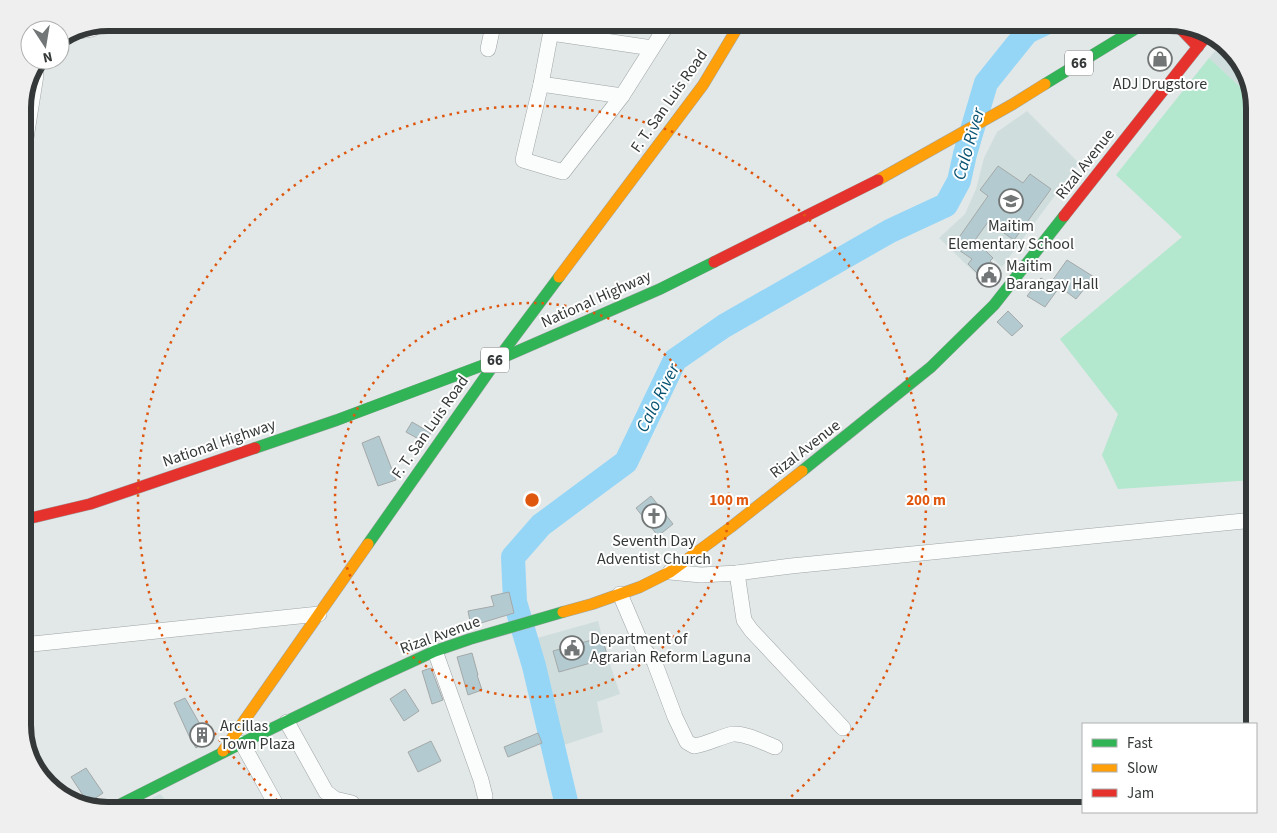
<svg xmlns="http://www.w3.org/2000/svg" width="1277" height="833" font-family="'Source Sans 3',sans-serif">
<rect width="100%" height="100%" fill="#e2e8e8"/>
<g fill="#d0dddd">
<path d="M1222 43 1243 66 1252 98 1209 58Z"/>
<path d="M1027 111 1079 163 1002 267 993 259 977 275 939 238 965 214 976 189 984 158 997 132Z"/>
<path d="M598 621 608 658 620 694 597 702 603 732 561 746 545 668 537 638Z"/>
<path d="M160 794 175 810H161L152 798Z"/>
</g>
<path fill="#b3e7ce" d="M1209 58 1252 98 1254 108V480L1118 489 1102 455 1118 414 1060 339 1182 237 1116 175Z"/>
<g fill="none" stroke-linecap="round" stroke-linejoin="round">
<path stroke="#95d6f7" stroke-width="24" d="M568 810 534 666 515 602 513 557 541 525 626 462 675 360 724 326 890 231 946 205 959 181 965 154 986 83 1027 32 1046 23"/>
</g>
<g fill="#b3cbd0" stroke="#a4a8a8">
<path d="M998 166 1023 183 1030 174 1051 189 1014 240 988 222 975 240 993 258 990 261 1001 271 986 287 976 278 979 275 968 264 972 259 953 246 988 196 980 190Z"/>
<path d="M1067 260 1094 277 1076 299 1052 281Z"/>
<path d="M1041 278 1058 289 1045 307 1027 296Z"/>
<path d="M1008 311 1023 326 1012 336 997 322Z"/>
<path d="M412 422 431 433 424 442 406 432Z"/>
<path d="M379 436 396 480 378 486 362 443Z"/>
<path d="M651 496 673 524 658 536 636 508Z"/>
<path d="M509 592 514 613 471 626 468 611 494 606 491 596Z"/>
<path d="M602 637 608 658 559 672 553 651Z"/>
<path d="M472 653 478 675H477L482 690 468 695 457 657Z"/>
<path d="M431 668 443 700 432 704 422 671Z"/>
<path d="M405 689 419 711 404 721 390 699Z"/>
<path d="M185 698 201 726 207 722 215 736 196 748 189 736 174 703Z"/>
<path d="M538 733 542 743 508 757 504 747Z"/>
<path d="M431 741 441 761 418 772 408 752Z"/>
<path d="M86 768 103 793 88 803 71 777Z"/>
</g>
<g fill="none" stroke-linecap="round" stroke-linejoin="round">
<g stroke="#9fa4a4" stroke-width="16">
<g id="street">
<path d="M552 26 541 84 523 160 563 172 622 96 667 25"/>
<path d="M71 32 92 29"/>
<path d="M551 33 652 48"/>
<path d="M488 49 493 26"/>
<path d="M541 84 622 96"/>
<path d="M23 157 36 75"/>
<path d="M670 572 701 575 737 573 791 566 1254 520"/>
<path d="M737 573 744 620 751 630 843 728"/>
<path d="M620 594 643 648 654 661 675 717 687 742 694 746C707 744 722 736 733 734 746 733 764 743 775 747"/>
<path d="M23 645 319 614"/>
<path d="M435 651 481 780 485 796"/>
<path d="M287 722 326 792 335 799 352 803"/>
<path d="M242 743 279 810"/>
</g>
</g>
<g stroke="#9fa4a4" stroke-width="12">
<g id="fast">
<path d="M1045 84 1145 23"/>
<path d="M255 448 337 420 497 360 660 289 714 262"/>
<path d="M802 471 931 367 994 305 1064 216"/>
<path d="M368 544 497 360 559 277"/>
<path d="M109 810 242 743 374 679 435 651 470 639 563 612"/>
</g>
</g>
<g stroke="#9fa4a4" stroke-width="12">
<g id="slow">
<path d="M878 180 1013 104 1045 84"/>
<path d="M559 277 703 85 739 25"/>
<path d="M563 612 592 604 640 587 670 572 731 527 802 471"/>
<path d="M223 751 368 544"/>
</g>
</g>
<g stroke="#9fa4a4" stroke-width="12">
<g id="jam">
<path d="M1177 25 1198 47"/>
<path d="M1064 216 1208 34"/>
<path d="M714 262 878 180"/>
<path d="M23 520 90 504 255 448"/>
</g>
</g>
<use href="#street" stroke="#fbfcfc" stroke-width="15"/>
<use href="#fast" stroke="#30b455" stroke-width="11"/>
<use href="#slow" stroke="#ff9f0a" stroke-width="11"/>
<use href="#jam" stroke="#e5322d" stroke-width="11"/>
</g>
<g fill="none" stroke="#df570e" stroke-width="2.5" stroke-dasharray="2.5 5">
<circle cx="532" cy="500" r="197"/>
<path d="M289 810A394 394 0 1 1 775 810"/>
</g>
<defs>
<g id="shop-ring" transform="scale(1.25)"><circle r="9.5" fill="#fff" stroke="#727676" stroke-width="1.5"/><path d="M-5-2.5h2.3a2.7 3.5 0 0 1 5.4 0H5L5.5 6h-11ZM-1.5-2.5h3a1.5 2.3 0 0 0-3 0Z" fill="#727676"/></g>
<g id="school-ring" transform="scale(1.25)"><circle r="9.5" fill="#fff" stroke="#727676" stroke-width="1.5"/><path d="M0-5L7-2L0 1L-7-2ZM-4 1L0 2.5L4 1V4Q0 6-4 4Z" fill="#727676"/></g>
<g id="civic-ring" transform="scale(1.25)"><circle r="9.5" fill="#fff" stroke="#727676" stroke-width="1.5"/><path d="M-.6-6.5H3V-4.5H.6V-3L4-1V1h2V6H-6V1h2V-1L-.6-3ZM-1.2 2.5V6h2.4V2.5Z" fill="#727676"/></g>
<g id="church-ring" transform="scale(1.25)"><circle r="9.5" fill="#fff" stroke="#727676" stroke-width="1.5"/><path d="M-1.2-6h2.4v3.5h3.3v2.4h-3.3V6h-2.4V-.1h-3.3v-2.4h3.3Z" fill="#727676"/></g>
<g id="building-ring" transform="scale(1.25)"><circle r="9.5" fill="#fff" stroke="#727676" stroke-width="1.5"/><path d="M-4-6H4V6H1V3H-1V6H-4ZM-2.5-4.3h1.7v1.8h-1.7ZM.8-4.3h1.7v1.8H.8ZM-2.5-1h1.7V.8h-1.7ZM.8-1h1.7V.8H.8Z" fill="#727676"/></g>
</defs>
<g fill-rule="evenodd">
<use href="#shop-ring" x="1160" y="59"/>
<use href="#school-ring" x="1011" y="201"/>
<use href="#civic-ring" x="989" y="275"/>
<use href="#church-ring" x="654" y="516"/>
<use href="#civic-ring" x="572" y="648"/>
<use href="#building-ring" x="202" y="735"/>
</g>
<g text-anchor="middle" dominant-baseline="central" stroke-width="4" stroke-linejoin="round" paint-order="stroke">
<g fill="#fff" stroke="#727474" stroke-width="1">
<rect x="1065" y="50.5" width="28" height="25" rx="4"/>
<rect x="481" y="347.5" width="28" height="25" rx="4"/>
</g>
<g font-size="15" font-weight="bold" fill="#353838">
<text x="1079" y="63">66</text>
<text x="495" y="360">66</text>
</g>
<g font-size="16" fill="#353838" stroke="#fff">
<text x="1160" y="84">ADJ Drugstore</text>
<text x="1011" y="226">Maitim<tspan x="1011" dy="18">Elementary School</tspan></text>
<text x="1006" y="266" text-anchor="start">Maitim<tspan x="1006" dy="18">Barangay Hall</tspan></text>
<text x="654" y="541">Seventh Day<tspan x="654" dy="18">Adventist Church</tspan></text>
<text x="590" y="639" text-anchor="start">Department of<tspan x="590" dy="18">Agrarian Reform Laguna</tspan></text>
<text x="220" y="726" text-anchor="start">Arcillas<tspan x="220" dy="18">Town Plaza</tspan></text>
</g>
<g font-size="16" fill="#353838" stroke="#fff">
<text transform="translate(669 101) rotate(-55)">F. T. San Luis Road</text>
<text transform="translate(1085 164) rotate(-52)">Rizal Avenue</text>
<text transform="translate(596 299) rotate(-24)">National Highway</text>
<text transform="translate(430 427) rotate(-55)">F. T. San Luis Road</text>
<text transform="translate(219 443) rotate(-19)">National Highway</text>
<text transform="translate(805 449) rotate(-38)">Rizal Avenue</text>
<text transform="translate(440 635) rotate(-20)">Rizal Avenue</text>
</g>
<g font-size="18" font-style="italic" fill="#075372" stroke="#fff">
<text transform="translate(969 144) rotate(-74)">Calo River</text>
<text transform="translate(658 398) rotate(-63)">Calo River</text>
</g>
</g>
<path d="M0 0H1277V833H0ZM108 31H1169A77 77 0 0 1 1246 108V725A77 77 0 0 1 1169 802H108A77 77 0 0 1 31 725V108A77 77 0 0 1 108 31Z" fill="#efefef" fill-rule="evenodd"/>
<path fill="none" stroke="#353838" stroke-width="6" d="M108 31H1169A77 77 0 0 1 1246 108V725A77 77 0 0 1 1169 802H108A77 77 0 0 1 31 725V108A77 77 0 0 1 108 31Z"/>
<circle cx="532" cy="500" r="8" fill="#df570e" stroke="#fff" stroke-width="2.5"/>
<g font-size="15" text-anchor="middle" font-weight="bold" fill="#df570e" stroke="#fff" stroke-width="4" stroke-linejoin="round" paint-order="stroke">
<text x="729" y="505">100 m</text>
<text x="926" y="505">200 m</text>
</g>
<rect x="1082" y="723" width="175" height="90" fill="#ffffff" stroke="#aeafaf"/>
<rect x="1092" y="739" width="25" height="8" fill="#30b455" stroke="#aeafaf"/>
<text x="1127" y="748" font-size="15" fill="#353838">Fast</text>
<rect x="1092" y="764" width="25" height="8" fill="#ff9f0a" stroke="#aeafaf"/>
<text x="1127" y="773" font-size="15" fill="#353838">Slow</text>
<rect x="1092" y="789" width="25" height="8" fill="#e5322d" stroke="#aeafaf"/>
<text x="1127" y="798" font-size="15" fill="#353838">Jam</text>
<g transform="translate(45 45) rotate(168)"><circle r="24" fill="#ffffff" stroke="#aeafaf"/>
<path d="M0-4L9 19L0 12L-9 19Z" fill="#727676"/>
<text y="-8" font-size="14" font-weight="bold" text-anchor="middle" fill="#353838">N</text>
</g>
</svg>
